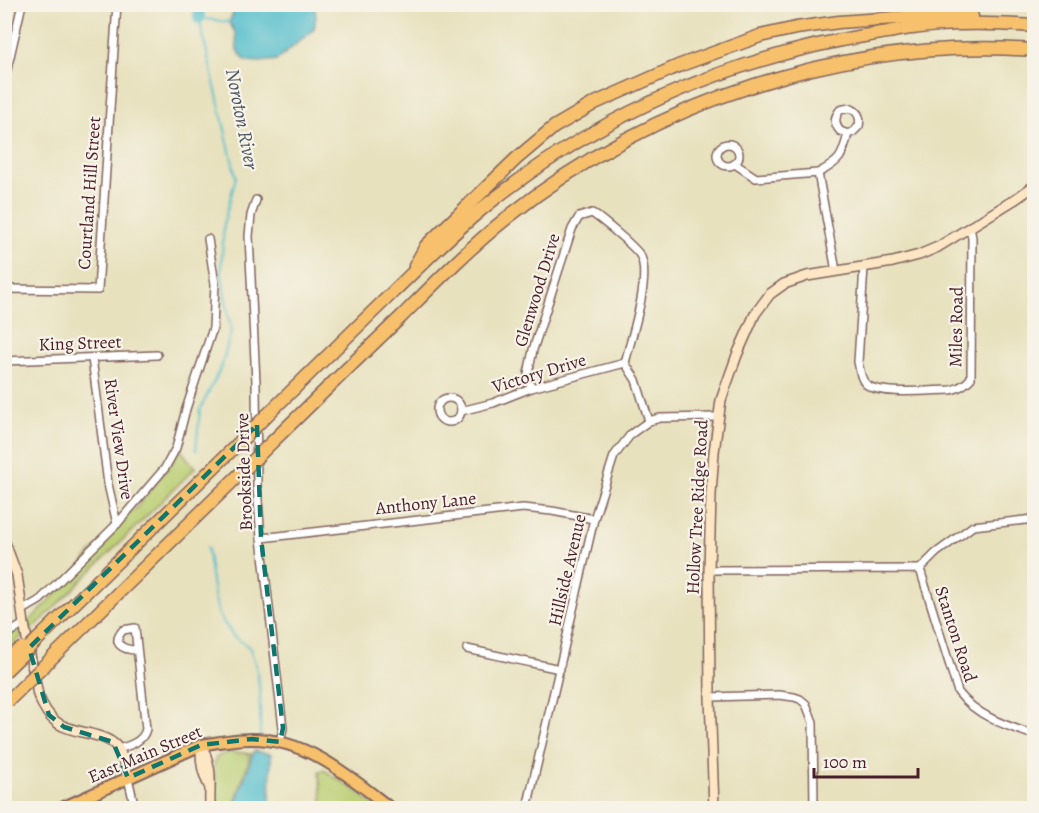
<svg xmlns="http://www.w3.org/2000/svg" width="1039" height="813" font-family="Alegreya,serif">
<rect width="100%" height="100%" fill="#f7f3e8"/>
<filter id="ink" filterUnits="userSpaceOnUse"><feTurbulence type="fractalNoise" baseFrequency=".0167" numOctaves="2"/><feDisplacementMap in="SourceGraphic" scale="12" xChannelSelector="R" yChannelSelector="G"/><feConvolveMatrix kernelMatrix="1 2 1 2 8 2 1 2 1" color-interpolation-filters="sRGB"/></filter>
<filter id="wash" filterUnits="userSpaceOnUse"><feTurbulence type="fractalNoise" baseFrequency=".008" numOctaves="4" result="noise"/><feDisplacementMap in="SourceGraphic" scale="24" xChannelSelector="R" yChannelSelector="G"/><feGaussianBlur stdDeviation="1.35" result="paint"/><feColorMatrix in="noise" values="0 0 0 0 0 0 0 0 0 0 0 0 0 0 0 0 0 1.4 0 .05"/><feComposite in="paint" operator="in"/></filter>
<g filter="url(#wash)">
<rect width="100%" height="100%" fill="#e8e1be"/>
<g fill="#bace72" stroke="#82764e" stroke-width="1.5">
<path d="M180 449 195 468 38 624 5 650V639L29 621 41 610 112 530 136 508 174 460Z"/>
<path d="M230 752 251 754 233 808H217L214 766 216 758 220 755Z"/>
<path d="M324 770 355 790 377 808H323L319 772Z"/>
</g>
<g fill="#52becc" stroke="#4e6e7c" stroke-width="1.5">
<path d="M237 5H314L316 16 314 29 277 60 260 62 246 61 237 50 236 34 229 22Z"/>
<path d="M254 751 271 754 270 808H234Z"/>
</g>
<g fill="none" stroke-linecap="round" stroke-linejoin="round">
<g stroke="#52becc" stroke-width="2">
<path d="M196 450 200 410 222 365 231 331 221 272 224 222 236 177 199 18 229 22"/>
<path d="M207 547 214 595 219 615 233 636 249 647 256 665 260 693V736"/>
</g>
<path stroke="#52becc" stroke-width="12" d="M199 4V18"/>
</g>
</g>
<g filter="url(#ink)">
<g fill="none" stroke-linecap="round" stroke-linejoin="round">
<g stroke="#81635e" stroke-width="10">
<g id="street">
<path d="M4 83 22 4"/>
<circle cx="728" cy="155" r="11"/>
<path d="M735 164 756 178 818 173 836 271"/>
<path d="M818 173C841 161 842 157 848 134L853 132 859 126C861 117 858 111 849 108L840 110C834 117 834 124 840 131L848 134"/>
<path d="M256 200 251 215 249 236 256 382 257 487 261 538 283 728 280 742"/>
<path d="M864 267 858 362C860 369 860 379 866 384 879 396 933 390 951 390 960 388 965 385 971 378L972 238 970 226"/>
<path d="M4 289 98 290 117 4"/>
<path d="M92 358 108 484 117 524"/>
<path d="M4 361 157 355"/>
<path d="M531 388 528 374 533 350 572 229 579 217 592 213C601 219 638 249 641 257 651 280 631 338 625 363L636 380 649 421"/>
<circle cx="449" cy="410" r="12"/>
<path d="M461 411 493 403 531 388 625 363"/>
<path d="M261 538 523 508 552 511 594 519"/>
<path d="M920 569 936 553 973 526 1034 519"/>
<path d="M709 570 920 569 958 692C976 716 1007 726 1034 735"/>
<path d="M23 610 40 600 117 524 165 468 176 448 186 409 213 328 215 284 208 239"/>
<path d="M4 636 24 624"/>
<path d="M467 649 560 669"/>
<path d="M710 697 779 695 794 697 800 699 806 704 813 722 814 808"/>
<path d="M119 749C130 745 143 742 146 729L135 628 123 630C111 644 123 650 137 650"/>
<path d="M128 778 135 808"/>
<path d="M527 808 594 519 614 456 631 434 649 421 660 418 717 417"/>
</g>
</g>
<g stroke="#81635e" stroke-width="12">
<g id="secondary">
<path d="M4 540 17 575 24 624 38 695C53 732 69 727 101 737 107 739 113 742 117 747 123 754 125 768 128 778"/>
<path d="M201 745C214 769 209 783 210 808"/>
<path d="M201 747C201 764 202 771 209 786"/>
<path d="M714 808 710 697 709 570 711 494 714 452 721 400 737 355 755 314 770 294 784 284 807 276 893 262 919 255 938 247 1014 200 1034 186"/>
</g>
</g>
<g stroke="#81635e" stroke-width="14">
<path id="primary" d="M62 808 201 745C218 742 235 739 252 739 307 739 349 776 390 808"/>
</g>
<g stroke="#81635e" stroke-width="15">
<g id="highway">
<path d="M415 266 426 246 516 159 554 127 595 103 678 66 760 36 796 28 839 22 923 16H972"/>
<path d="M266 416C308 375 350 334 393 292 425 261 457 228 493 200 606 111 738 55 881 33 891 32 901 29 912 28 952 22 994 23 1034 26"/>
<path d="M266 448C311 404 356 360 402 316 436 282 470 247 508 217 654 100 847 37 1034 50"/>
<path d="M37 640 247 435"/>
<path d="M58 652 247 467"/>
</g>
</g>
<use href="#street" stroke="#fff" stroke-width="7"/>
<use href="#secondary" stroke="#fce6c4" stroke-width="9"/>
<use href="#primary" stroke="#f7c06c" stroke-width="10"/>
<use href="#highway" stroke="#f7c06c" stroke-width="12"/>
<g stroke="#81635e" stroke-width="15" stroke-linecap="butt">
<g id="highway-bridge">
<path d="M247 435 266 416"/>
<path d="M247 467 266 448"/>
<path d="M4 659 23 648"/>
<path d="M4 672 37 640"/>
<path d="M8 701 58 652"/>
</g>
</g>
<use href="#highway-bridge" stroke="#f7c06c" stroke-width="12"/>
</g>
</g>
<path fill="none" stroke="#0f766e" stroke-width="4.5" stroke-dasharray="12 8" stroke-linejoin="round" d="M257 425 261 538 283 728 280 742 252 739 201 745 128 778 113 742 64 727 49 715 29 648Z"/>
<g text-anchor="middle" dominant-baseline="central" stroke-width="4.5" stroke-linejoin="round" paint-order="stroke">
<g font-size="18" fill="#4a1f2b" stroke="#f7f3e8">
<text transform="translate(89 193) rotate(-86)">Courtland Hill Street</text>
<text transform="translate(537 290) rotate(-73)">Glenwood Drive</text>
<text transform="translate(956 327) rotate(-89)">Miles Road</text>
<text transform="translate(80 343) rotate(-2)">King Street</text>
<text transform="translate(539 373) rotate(-17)">Victory Drive</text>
<text transform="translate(119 439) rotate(82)">River View Drive</text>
<text transform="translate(244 472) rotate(-92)">Brookside Drive</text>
<text transform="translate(426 503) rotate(-6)">Anthony Lane</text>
<text transform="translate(697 507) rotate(-87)">Hollow Tree Ridge Road</text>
<text transform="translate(567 570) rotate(-77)">Hillside Avenue</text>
<text transform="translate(956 634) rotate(72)">Stanton Road</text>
<text transform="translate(145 754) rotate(-23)">East Main Street</text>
</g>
<g font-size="20" font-style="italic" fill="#4d5763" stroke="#f7f3e8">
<text transform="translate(242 119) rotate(79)">Noroton River</text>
</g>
</g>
<rect width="1039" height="813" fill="none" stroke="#f7f3e8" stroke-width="24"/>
<path d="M814 768v9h104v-9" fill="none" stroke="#4a1f2b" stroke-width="3"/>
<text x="823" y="768" font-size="18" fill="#4a1f2b" stroke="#f7f3e8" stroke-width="4.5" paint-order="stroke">100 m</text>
</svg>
